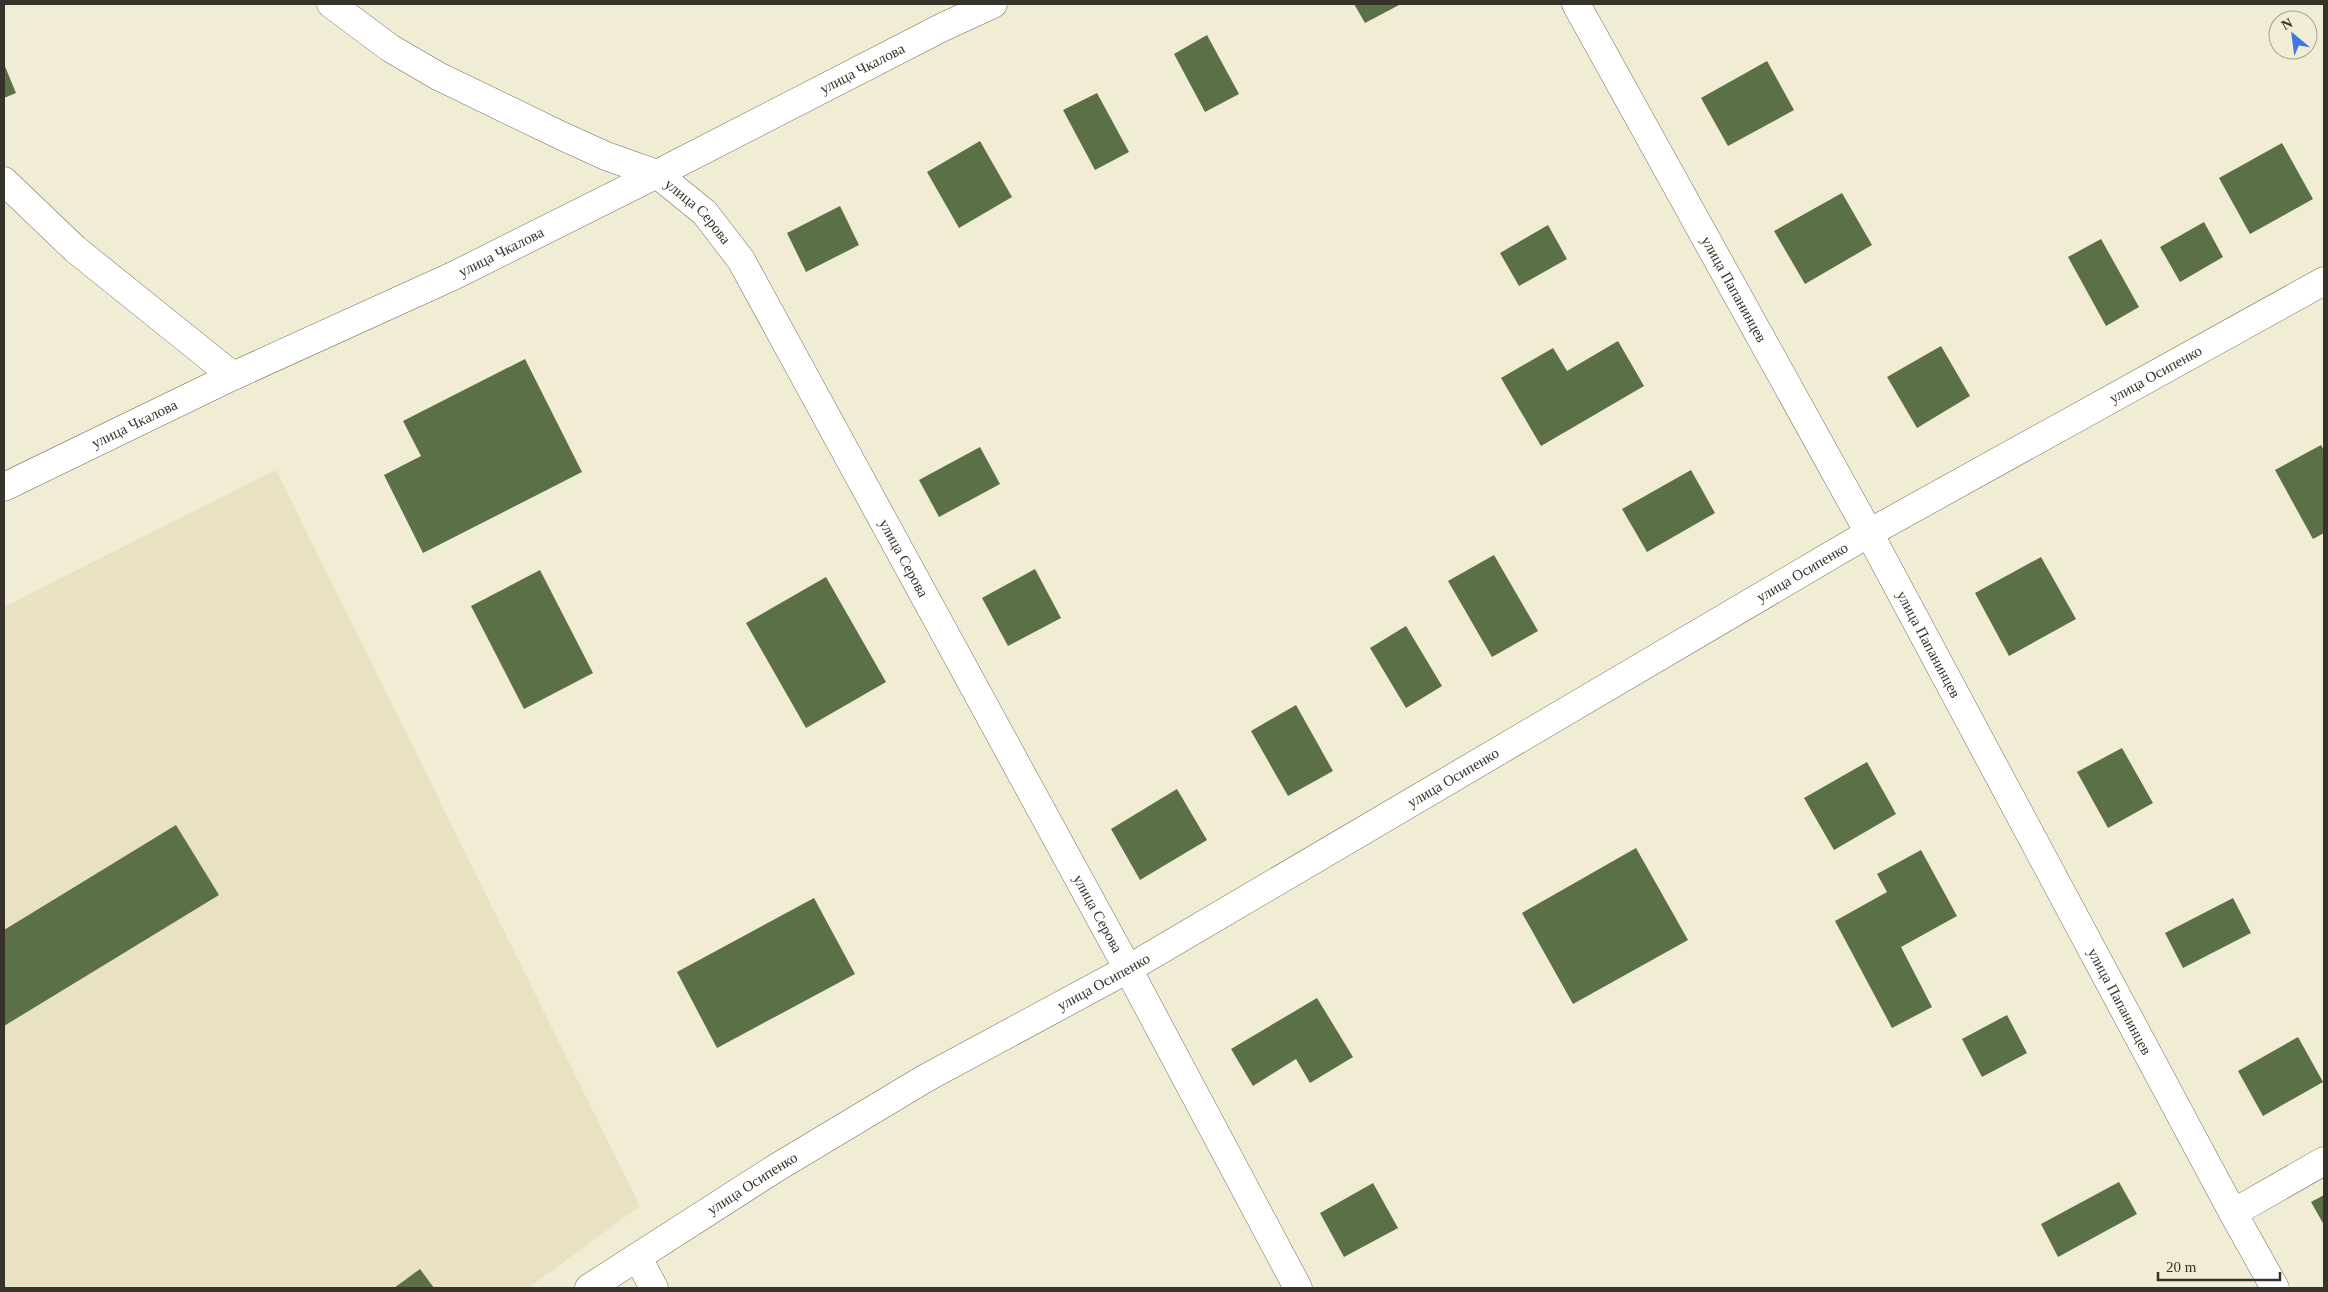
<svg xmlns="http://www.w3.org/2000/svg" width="2328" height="1292" font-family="Georgia,serif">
<rect width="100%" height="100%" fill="#f1edd5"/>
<path fill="#e8e1c2" d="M276 470 640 1206 528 1288H4V607Z"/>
<g fill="#5b7047">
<path d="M1354 4H1401L1365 23Z"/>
<path d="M1207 35 1239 94 1205 112 1174 54Z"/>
<path d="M1767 61 1794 110 1728 146 1701 98Z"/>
<path d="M4 64 16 93 4 98Z"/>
<path d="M1097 93 1129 152 1095 170 1063 110Z"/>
<path d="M980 141 1012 197 959 228 927 172Z"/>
<path d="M2282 143 2313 199 2250 234 2219 178Z"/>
<path d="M1842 193 1872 245 1805 284 1774 231Z"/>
<path d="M840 206 859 245 806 272 787 233Z"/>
<path d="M2204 222 2223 257 2180 282 2160 247Z"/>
<path d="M1548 225 1567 259 1519 286 1500 253Z"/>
<path d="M2101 239 2139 307 2106 326 2068 257Z"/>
<path d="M1618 341 1644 386 1541 446 1501 378 1553 348 1567 371Z"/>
<path d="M1941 346 1970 396 1917 428 1887 377Z"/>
<path d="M525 359 582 472 423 553 384 475 421 456 403 421Z"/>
<path d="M2321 445 2324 451V533L2313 539 2275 470Z"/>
<path d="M980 447 1000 484 939 517 919 480Z"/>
<path d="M1691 470 1715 513 1647 552 1622 509Z"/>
<path d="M1494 555 1538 631 1492 657 1448 581Z"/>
<path d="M2041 557 2076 619 2009 656 1975 593Z"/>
<path d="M1035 569 1061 618 1008 646 982 598Z"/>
<path d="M540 570 593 673 524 709 471 606Z"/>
<path d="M826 577 886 682 806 728 746 623Z"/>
<path d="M1406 626 1442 686 1406 708 1370 648Z"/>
<path d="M1296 705 1333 771 1288 796 1251 731Z"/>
<path d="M2122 748 2153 803 2108 828 2077 772Z"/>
<path d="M1867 762 1896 814 1834 850 1804 798Z"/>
<path d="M1177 789 1207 840 1140 880 1111 829Z"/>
<path d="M176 825 219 895 4 1026V930Z"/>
<path d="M1636 848 1688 940 1573 1004 1522 913Z"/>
<path d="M1921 850 1957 916 1901 947 1932 1007 1892 1028 1835 921 1887 892 1877 874Z"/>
<path d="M814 898 855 974 717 1048 677 972Z"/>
<path d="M2233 898 2251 933 2183 968 2165 933Z"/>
<path d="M1317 998 1353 1057 1310 1083 1296 1059 1253 1086 1231 1049Z"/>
<path d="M2007 1015 2027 1053 1982 1077 1962 1039Z"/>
<path d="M2298 1037 2323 1082 2263 1116 2238 1071Z"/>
<path d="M2119 1182 2137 1214 2058 1257 2041 1224Z"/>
<path d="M1373 1183 1398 1228 1344 1257 1320 1213Z"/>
<path d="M2324 1195V1225L2311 1202Z"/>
<path d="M420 1269 434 1288H394Z"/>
</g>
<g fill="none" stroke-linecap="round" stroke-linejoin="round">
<g stroke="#736f5a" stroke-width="29">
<g id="minor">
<path id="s1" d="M331 4 390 48 438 76 562 136 606 156 657 174 705 213 741 260 1128 969 1298 1288"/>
<path id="s2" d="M1576 4 1869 533 2233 1213 2275 1288"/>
<path d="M4 181 75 249 233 376"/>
<path id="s3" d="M4 487 233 376 453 276 657 174 943 27 993 4"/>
<path d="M2233 1213 2324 1161"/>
<path d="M638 1258 654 1288"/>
<path id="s4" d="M589 1288 776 1168 926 1078 1128 969 1869 533 2324 281"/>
</g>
</g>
<use href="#minor" stroke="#fff" stroke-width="28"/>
</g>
<g text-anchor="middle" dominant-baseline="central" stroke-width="5" stroke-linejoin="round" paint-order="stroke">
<g font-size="15" fill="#36342a" stroke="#f1edd5">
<text stroke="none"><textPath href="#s3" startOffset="955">улица Чкалова</textPath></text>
<text stroke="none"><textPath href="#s1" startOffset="425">улица Серова</textPath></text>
<text stroke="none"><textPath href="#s3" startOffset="550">улица Чкалова</textPath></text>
<text stroke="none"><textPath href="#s2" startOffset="326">улица Папанинцев</textPath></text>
<text stroke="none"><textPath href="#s4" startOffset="1814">улица Осипенко</textPath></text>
<text stroke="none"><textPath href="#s3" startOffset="145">улица Чкалова</textPath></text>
<text stroke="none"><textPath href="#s1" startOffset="830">улица Серова</textPath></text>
<text stroke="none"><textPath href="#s4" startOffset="1409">улица Осипенко</textPath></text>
<text stroke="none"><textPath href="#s2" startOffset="731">улица Папанинцев</textPath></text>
<text stroke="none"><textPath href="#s4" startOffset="1004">улица Осипенко</textPath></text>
<text stroke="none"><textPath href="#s1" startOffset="1235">улица Серова</textPath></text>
<text stroke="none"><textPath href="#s4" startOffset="599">улица Осипенко</textPath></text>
<text stroke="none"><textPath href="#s2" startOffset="1136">улица Папанинцев</textPath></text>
<text stroke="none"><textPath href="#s4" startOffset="194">улица Осипенко</textPath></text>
</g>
</g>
<rect width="2328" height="1292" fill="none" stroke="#36342a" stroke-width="10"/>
<g transform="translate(2293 35) rotate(331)"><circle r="24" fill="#f1edd5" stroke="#a6a391"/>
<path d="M0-4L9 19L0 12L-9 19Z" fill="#3f76e6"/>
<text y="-8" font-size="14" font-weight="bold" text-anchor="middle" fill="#36342a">N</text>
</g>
<path d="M2158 1272v8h122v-8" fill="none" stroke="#36342a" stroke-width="2.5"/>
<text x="2166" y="1272" font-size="15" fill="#36342a" stroke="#f1edd5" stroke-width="4" paint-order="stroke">20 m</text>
</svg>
